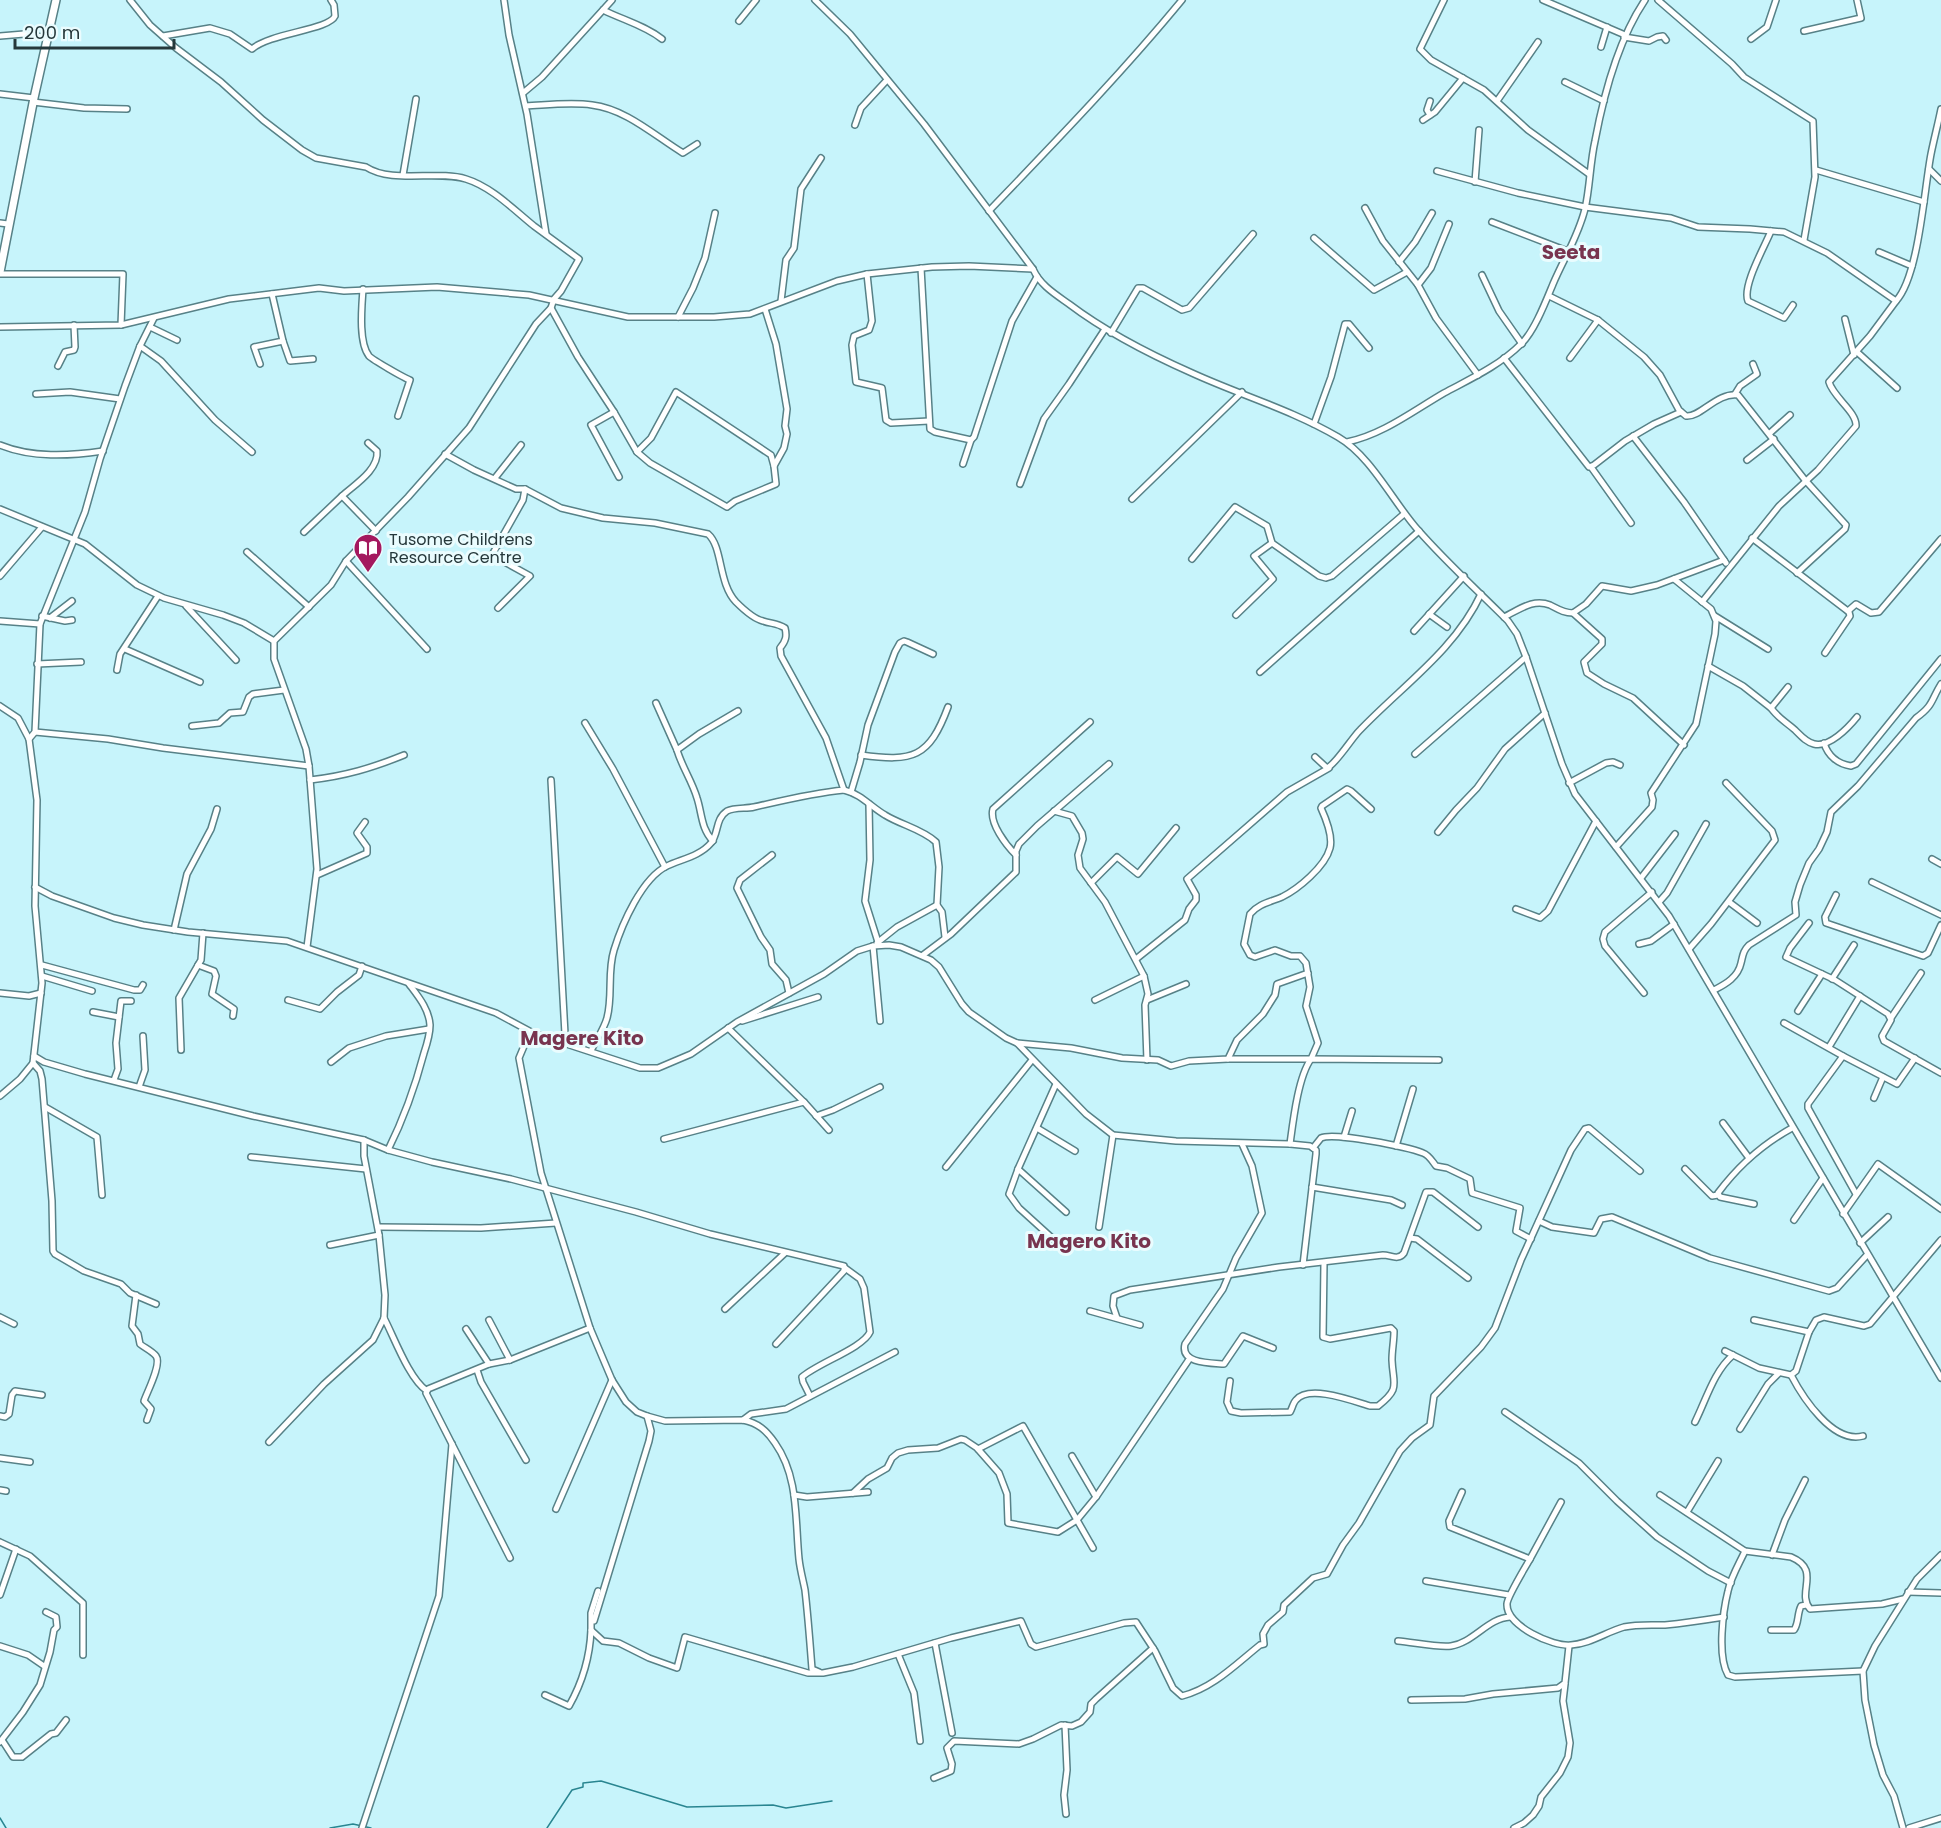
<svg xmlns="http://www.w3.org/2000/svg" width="1941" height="1828" font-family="Poppins,sans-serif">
<rect width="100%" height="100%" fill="#c7f4fb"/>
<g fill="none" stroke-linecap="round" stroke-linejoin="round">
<g stroke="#298590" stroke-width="1.5">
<path d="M0 1818 6 1828"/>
<path d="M330 1828 353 1824 371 1828"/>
<path d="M547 1828 572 1790 583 1787V1783L601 1781 687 1807 773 1805 786 1808 832 1801"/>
</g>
<g stroke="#578187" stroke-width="8">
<g id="minor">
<path d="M130 0 150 25 176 48 221 82 263 120 302 150 316 158 366 167C392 184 437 170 466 179 492 187 514 210 534 226 549 237 564 248 579 259L561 291 554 299 551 308 536 324 469 428 408 497 346 561 331 585 274 641V659L306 749 309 766 317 869 307 947"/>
<path d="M504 0 509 35 527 114 546 234"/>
<path d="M815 0 850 34 924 124 1033 269C1040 285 1055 294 1069 304 1106 332 1149 354 1192 373 1240 395 1292 410 1338 437 1371 456 1393 502 1418 530 1446 562 1478 591 1508 621L1517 634 1526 657 1562 764 1575 794 1669 916 1941 1378"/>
<path d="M1444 0 1420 49 1431 60 1484 90 1528 130 1589 174"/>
<path d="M1543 0 1625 35"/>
<path d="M1658 0 1732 64 1744 77 1813 121 1815 177 1804 240"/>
<path d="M603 10C623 20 644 25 662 39"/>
<path d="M739 21 756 0"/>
<path d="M1804 31 1861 18 1857 0"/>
<path d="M0 36 24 34 48 38"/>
<path d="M163 36 210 28 230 34 252 49C270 33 329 30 335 16L334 5 331 0"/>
<path d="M1624 37 1649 41 1657 37 1663 36 1666 40"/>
<path d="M1751 39 1767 27 1776 0"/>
<path d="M1601 47 1607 27"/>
<path d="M1565 82 1604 101"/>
<path d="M523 93 542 77 612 0"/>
<path d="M0 94 34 98"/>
<path d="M1497 101 1538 42"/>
<path d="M33 102 84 108 127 109"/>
<path d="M526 106C547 105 570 102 592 105 626 109 655 136 683 153L697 144"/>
<path d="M1430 115 1427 110 1430 101"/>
<path d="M1423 120 1435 112 1463 78"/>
<path d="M855 125 861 108 887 80"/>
<path d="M1929 169 1941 181"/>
<path d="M1816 170 1924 202"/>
<path d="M1437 171 1518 193 1585 207 1671 218 1698 227 1750 229 1784 232 1827 253 1896 301C1919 276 1924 190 1931 154 1934 139 1938 124 1941 109"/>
<path d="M403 175 416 99"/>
<path d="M1475 182 1479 130"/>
<path d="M1365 208 1383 241 1418 285 1436 318 1478 375"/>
<path d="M989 211C1055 142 1121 74 1182 0"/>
<path d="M1492 222 1570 252"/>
<path d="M0 223 8 224"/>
<path d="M1771 231C1764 248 1742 286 1748 301L1784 318 1793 305"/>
<path d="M1314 238 1374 290 1407 272"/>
<path d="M1879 252 1912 266"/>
<path d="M1399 262 1415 242 1432 213"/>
<path d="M921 268 930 429 935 432 971 440 974 437 1012 321 1037 277"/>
<path d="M0 274H123L121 325"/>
<path d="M867 274 872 321 869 330 854 336 852 345 856 382 882 388 886 420 891 423 929 421"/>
<path d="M1482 275 1499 311 1522 344"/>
<path d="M1418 285 1431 268 1449 224"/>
<path d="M363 289C362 305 358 342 369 356 373 360 404 378 410 380L398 416"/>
<path d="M1549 296 1598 320 1644 357 1660 375 1679 410 1686 416C1700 418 1717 392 1738 395L1805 480 1846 525 1845 529 1797 573"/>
<path d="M781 301 786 260 794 248 801 189 821 158"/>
<path d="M551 308 578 357 614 412 637 452 650 463 727 507 735 501 776 484 774 466 784 448 787 434 785 426 787 409 776 344 765 309"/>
<path d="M678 317 693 288 705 258 715 213"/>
<path d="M1845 319 1854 355"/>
<path d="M0 327 121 325 229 299 319 288 344 291 437 287 529 295 628 317H714L750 314 837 281 867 274 932 267 969 266 1033 269"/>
<path d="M150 327 177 340"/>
<path d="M1111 333 1138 288H1143L1182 310 1189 308 1253 234"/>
<path d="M283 341 290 361 313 359"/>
<path d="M140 346 161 361 215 420 252 452"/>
<path d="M1857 352 1897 388"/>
<path d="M1504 358 1589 467 1594 465 1625 441 1654 424 1681 412"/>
<path d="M1570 358 1598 320"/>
<path d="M260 364 254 347 283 341 272 294"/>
<path d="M58 366 65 352 74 350 75 347 74 325"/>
<path d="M36 394 70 392 120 399"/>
<path d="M1735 394 1740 386 1757 374 1753 364"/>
<path d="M614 412 591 425 619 477"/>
<path d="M1314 424 1331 377 1345 324H1349L1369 348"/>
<path d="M1770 433 1790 415"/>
<path d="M1633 436 1684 502 1726 563"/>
<path d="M1347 442C1382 435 1413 411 1444 393 1470 379 1499 366 1521 344 1534 332 1546 301 1553 284 1564 258 1578 237 1585 209 1590 187 1590 163 1595 141 1604 93 1618 40 1645 0"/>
<path d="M0 445C32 458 69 456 103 451"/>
<path d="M637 452 651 438 676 392 771 455 774 466"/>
<path d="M445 454 474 470 516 489H525L561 508 603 518 655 523 708 534C723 547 718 583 736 602 743 609 754 619 763 621 772 624 777 623 785 628 787 636 786 641 780 648L781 656 826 738 844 790C813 793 785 800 754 807 746 809 735 807 727 811 715 819 719 833 711 843 700 856 682 859 667 866 642 878 622 924 614 950 607 972 613 996 607 1018 604 1029 596 1040 591 1051"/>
<path d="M1747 460 1774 439"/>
<path d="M963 464 971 440"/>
<path d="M1591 467 1631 523"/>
<path d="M495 478 521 445"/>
<path d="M1020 484 1044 419 1069 384 1105 329"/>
<path d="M342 496C354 485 379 470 377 451L368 443"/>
<path d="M1132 499 1242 392"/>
<path d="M0 509 85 544 137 585 164 598 223 615 244 623 274 641"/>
<path d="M304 532 342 496 376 531"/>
<path d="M1752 538 1849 612 1850 616 1825 653"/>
<path d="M247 552 309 607"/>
<path d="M1192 559 1235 507 1267 526 1272 543 1319 576 1326 578 1332 576 1404 514"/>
<path d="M346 561 427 649"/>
<path d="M0 576 42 527"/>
<path d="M1702 602 1779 506 1818 470 1856 426C1857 412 1833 397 1829 382L1870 336 1896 301"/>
<path d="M186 606 236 660"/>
<path d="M498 608 530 576 492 555 523 500 525 489"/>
<path d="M1848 611 1856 604 1871 613 1879 612 1941 539"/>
<path d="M1573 613 1602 639V644L1584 662 1587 673 1604 684 1633 698 1684 745"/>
<path d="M1429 614 1447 627"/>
<path d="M1236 615 1273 579 1254 556 1272 543"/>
<path d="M42 616 65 621 72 620"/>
<path d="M1715 616 1768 649"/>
<path d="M1504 617C1519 610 1533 598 1550 605 1558 609 1563 613 1573 613L1586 604 1602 586 1631 591 1657 585 1724 560"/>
<path d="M50 618 72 601"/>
<path d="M0 621 40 624"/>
<path d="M1414 631 1464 576"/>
<path d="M125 649 200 682"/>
<path d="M37 664 81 662"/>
<path d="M1708 666 1743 686 1771 708 1788 687"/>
<path d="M117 670 120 654 158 596"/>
<path d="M1260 672 1419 531"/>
<path d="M656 703 677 750"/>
<path d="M0 706 18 718 29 739 37 800 35 906 42 983 33 1063 40 1071 42 1079 52 1201 53 1251 55 1254 84 1271 121 1284 130 1293 156 1304"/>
<path d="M1771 708C1778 718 1786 722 1795 730 1801 736 1806 742 1814 744 1829 748 1848 728 1857 717"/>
<path d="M585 723 613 769 665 867"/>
<path d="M192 726 219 723 230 713 243 712 249 697 253 694 284 690"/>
<path d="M35 732 108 739 163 748 309 766"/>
<path d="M29 739 35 732 40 624 85 512 100 459 125 386 140 346 154 318"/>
<path d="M1824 743C1828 756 1838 764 1851 766L1856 764 1941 659"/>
<path d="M1415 754 1526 657"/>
<path d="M861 755C913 762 929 758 948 707"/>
<path d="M1315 757 1327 768C1336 764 1351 739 1360 730 1402 686 1455 650 1481 594"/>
<path d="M310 780C345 776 372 768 404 755"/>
<path d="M551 780 565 1034 563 1042"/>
<path d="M1569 783 1606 763 1613 762 1620 765"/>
<path d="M844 790C861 794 871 807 885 815 901 825 922 829 936 842L939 867 937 905 942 912 945 937"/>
<path d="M851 792 860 762 868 725 895 652 900 643 904 641 907 642 933 654"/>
<path d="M869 804 870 860 865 901 878 942"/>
<path d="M1054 811 1072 816 1082 833 1083 839 1078 855 1080 868 1105 902 1144 976 1148 994 1145 1005 1147 1060"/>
<path d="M1438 832 1456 810 1477 788 1505 749 1545 713"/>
<path d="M713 841C701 829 702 813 697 798 692 781 682 767 677 750L699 734 738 711"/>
<path d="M1616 847 1652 807 1653 800 1651 793 1696 724 1715 634 1716 621 1711 609 1674 579"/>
<path d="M772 855 740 880 737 888 761 937 770 950 772 964 786 980 789 993"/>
<path d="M1016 855C1006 845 989 823 993 809L1090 722"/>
<path d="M1932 859 1941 864"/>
<path d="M317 875 367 853V847L357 833 365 822"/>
<path d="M1641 878 1675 834"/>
<path d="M1872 882 1941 915"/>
<path d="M1091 883 1117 857 1138 874 1176 828"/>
<path d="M35 887 52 896 114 918 143 925 188 932 287 941 496 1013 533 1033 640 1068H658L691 1054 737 1022 824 974 857 951 873 946 889 945 901 947 931 960 939 967 962 1004 969 1012 1006 1038 1017 1043 1086 1114 1113 1135 1176 1141 1290 1144C1293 1122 1298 1077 1311 1059L1439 1060"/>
<path d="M1836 895 1825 917 1826 923 1923 956 1928 953 1941 925"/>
<path d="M1659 902 1667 893 1706 824"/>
<path d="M1729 902 1757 923"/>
<path d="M1516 909 1540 918 1548 911 1596 821"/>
<path d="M1809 923 1790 948 1786 957 1835 980 1888 1014 1891 1020 1882 1036 1884 1041 1941 1073"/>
<path d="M174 930 187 874 211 829 217 809"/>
<path d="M877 943 897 927 937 905"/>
<path d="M1639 944 1651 941 1674 924"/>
<path d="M873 946 880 1021"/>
<path d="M1689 949 1711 924 1775 840 1772 831 1726 783"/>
<path d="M923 955 951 934 1016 872V851L1019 844 1037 826 1109 764"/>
<path d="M1136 959 1185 920 1189 909 1196 900V895L1187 879 1287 792 1329 768"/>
<path d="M42 965 134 990H140L143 985"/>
<path d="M198 965 214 971 216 976 212 994 234 1009 233 1016"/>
<path d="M42 976 92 991"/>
<path d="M1832 979 1854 945"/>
<path d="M1714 990C1726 984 1738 977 1741 963 1743 955 1743 951 1749 945L1796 915 1795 902 1800 885 1809 863 1819 849 1827 832 1831 812 1858 786 1916 718C1934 705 1931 700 1941 684"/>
<path d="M0 993 29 996 41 993"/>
<path d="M1644 993 1605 946 1603 939 1605 932 1652 892"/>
<path d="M288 1000 320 1009 337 992 359 975 362 966"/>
<path d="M1095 1000 1144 976"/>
<path d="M1147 1000 1186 984"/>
<path d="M1798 1011 1822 974"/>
<path d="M93 1012 119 1017"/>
<path d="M1891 1018 1921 973"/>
<path d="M742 1021 818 997"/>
<path d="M1784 1023 1843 1056"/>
<path d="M728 1028 804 1102 829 1130"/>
<path d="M533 1033 527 1039 519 1058 541 1173 590 1328 612 1380 626 1402 637 1412 647 1416 665 1421 743 1420C758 1423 766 1430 775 1443 799 1477 795 1519 799 1559 800 1569 803 1580 805 1590 808 1616 810 1643 812 1669L819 1672"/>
<path d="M1017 1043 1071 1048 1122 1058 1158 1060 1171 1066 1189 1061 1228 1059 1237 1040 1263 1014 1275 995 1277 984 1308 973"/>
<path d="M1829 1047 1860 996"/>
<path d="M181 1050 179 998 201 960 203 933"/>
<path d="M34 1056 44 1062 85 1074 253 1116 364 1140 388 1150 432 1162 511 1179 636 1212 710 1234 844 1266V1271L776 1344"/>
<path d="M1228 1059H1311L1318 1043 1306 1006 1310 987 1306 963 1300 956H1291L1275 950 1255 957 1250 955 1244 944 1250 914C1258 904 1270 902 1282 897 1298 889 1325 867 1330 848 1333 836 1326 819 1321 808L1322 806 1347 789 1351 791 1371 809"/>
<path d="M331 1062 349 1048 386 1036 429 1029"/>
<path d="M114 1080 118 1069 116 1043 121 1001H131"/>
<path d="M1056 1084 1018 1169 1009 1194 1019 1208 1062 1247"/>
<path d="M139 1087 145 1070 143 1036"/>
<path d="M0 1096 20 1079 33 1063"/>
<path d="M1874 1098 1883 1077"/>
<path d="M45 1107 97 1137 102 1195"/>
<path d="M816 1116 833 1110 880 1087"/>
<path d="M1723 1123 1749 1158"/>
<path d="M1037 1128 1075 1151"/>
<path d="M1344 1137 1352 1111"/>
<path d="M664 1139 804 1102"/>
<path d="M1242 1144 1252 1166 1262 1213 1236 1258 1223 1289 1185 1344C1180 1364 1211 1363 1224 1364L1243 1336 1273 1348"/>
<path d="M1290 1144 1310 1146 1316 1150V1154L1303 1265"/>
<path d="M1396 1146 1413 1089"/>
<path d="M1313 1148 1321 1138C1334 1132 1408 1147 1423 1153 1429 1155 1432 1161 1436 1166L1447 1168 1470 1179 1472 1193 1520 1208 1516 1231 1531 1239"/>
<path d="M388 1150C404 1118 415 1087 424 1053 427 1044 430 1034 430 1025 429 1009 418 996 409 984"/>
<path d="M251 1157 366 1169"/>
<path d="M946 1167 1032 1060"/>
<path d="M1018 1169 1066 1212"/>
<path d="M1685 1169 1712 1196 1718 1195"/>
<path d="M1312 1187 1391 1200 1402 1205"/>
<path d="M1856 1194 1808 1108V1104L1843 1056 1897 1084 1915 1058"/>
<path d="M1754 1204 1720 1197 1718 1193C1738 1166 1763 1144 1792 1128"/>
<path d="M1843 1214 1878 1164 1941 1209"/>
<path d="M1794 1220 1823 1178"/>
<path d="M1539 1221 1552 1227 1594 1233 1601 1219 1612 1217 1710 1258 1829 1291 1837 1288 1867 1255"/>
<path d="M378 1227 481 1228 556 1223"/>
<path d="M1099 1227 1113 1135"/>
<path d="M1410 1238 1417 1239 1468 1278"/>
<path d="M1860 1243 1888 1217"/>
<path d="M330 1245 379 1235"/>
<path d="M136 1295 132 1326 138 1334 140 1344C145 1348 152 1351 156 1356 162 1364 147 1392 144 1401L151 1409 147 1420"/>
<path d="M725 1309 785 1253"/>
<path d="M1090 1311 1140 1325"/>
<path d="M0 1317 14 1324"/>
<path d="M384 1318C394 1337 409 1379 427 1391"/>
<path d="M1117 1318 1113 1306 1114 1296 1130 1290 1279 1267 1383 1255C1391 1255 1398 1261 1404 1253L1426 1192H1433L1478 1227"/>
<path d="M489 1320 510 1360"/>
<path d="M1754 1320 1809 1332"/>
<path d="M466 1329 489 1364 428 1389 426 1393 510 1558"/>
<path d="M1725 1351 1759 1368 1791 1375 1796 1371 1809 1332 1816 1320 1824 1317 1864 1326 1870 1324 1941 1240"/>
<path d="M489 1364 510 1360 590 1328"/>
<path d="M477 1370 481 1382 526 1460"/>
<path d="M1791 1375C1803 1398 1833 1444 1863 1436"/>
<path d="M1230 1381 1227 1402 1231 1411 1241 1413 1290 1412C1292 1409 1293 1403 1296 1400 1309 1384 1353 1401 1370 1406H1378C1401 1388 1393 1385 1392 1360 1392 1350 1394 1341 1394 1331L1391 1328 1330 1339 1323 1337 1324 1263"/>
<path d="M810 1396 803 1382 802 1377C818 1363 863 1348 870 1332L864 1288 860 1279 845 1268"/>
<path d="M1505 1412 1579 1463 1617 1501 1657 1537 1708 1571 1731 1583"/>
<path d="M0 1416 5 1417 9 1414 12 1395 15 1391 42 1395"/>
<path d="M743 1420 751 1414 786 1409 895 1352"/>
<path d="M1695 1422C1706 1400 1714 1371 1733 1355"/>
<path d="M1740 1429 1768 1384 1779 1373"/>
<path d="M269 1442 324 1384 373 1340 384 1318 385 1295 379 1235 364 1156V1140"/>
<path d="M978 1449 1023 1426 1077 1520 1096 1497 1190 1358"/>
<path d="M1072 1456 1096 1497"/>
<path d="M0 1458 30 1462"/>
<path d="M0 1490 6 1491"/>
<path d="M1462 1492 1449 1521 1450 1527 1530 1559C1525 1568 1507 1597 1507 1604 1506 1626 1553 1647 1571 1645 1590 1644 1606 1632 1624 1627 1637 1624 1651 1625 1665 1625 1685 1623 1705 1620 1724 1617"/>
<path d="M853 1493 868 1479 887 1468 892 1458 898 1453 908 1450 938 1448 961 1439 965 1440 977 1448 999 1473 1007 1494 1008 1523 1058 1532 1077 1520 1093 1548"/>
<path d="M794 1495 807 1497 868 1492"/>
<path d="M1660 1495 1745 1551 1791 1557C1822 1570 1796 1592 1810 1609L1882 1604 1903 1599"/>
<path d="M556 1509 612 1380"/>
<path d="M1687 1512 1718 1461"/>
<path d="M0 1542 30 1556 83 1603V1655"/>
<path d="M1745 1551C1739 1564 1731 1577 1728 1591 1723 1611 1717 1656 1728 1675L1735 1677 1863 1671"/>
<path d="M1772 1555 1785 1520 1805 1480"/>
<path d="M1530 1559 1561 1502"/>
<path d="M1426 1581 1509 1595"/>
<path d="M598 1591 591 1613V1630L603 1641 619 1643 649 1658 677 1668 685 1637 808 1673H823L853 1667 951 1638 1021 1621 1031 1644 1036 1647 1124 1623 1136 1622 1155 1651 1173 1688 1182 1696C1213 1688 1235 1665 1260 1645L1264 1644 1263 1634 1268 1625 1283 1612 1284 1605 1313 1578 1327 1574 1343 1545 1359 1523 1400 1451 1412 1438 1430 1425 1434 1396 1481 1347 1495 1328 1521 1260 1571 1150 1585 1129 1589 1128 1640 1171"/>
<path d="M1908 1592 1941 1593"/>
<path d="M0 1595 16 1549"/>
<path d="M594 1621 649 1441 651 1431 647 1416"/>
<path d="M1771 1630H1794C1799 1623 1797 1614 1801 1606L1806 1605"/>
<path d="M1398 1641C1412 1642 1439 1648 1451 1646 1473 1643 1488 1618 1510 1617"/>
<path d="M935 1643 952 1733"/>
<path d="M0 1646 28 1655 44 1666"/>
<path d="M898 1654 914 1693 920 1741"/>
<path d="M545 1695 569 1706C582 1683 590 1656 591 1630"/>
<path d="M1411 1700 1465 1699 1493 1694 1558 1688 1565 1683 1569 1646"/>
<path d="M1065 1725 1067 1770 1064 1795 1066 1814"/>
<path d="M2 1740 13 1757H22L51 1734 56 1733 66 1720"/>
<path d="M0 1742 23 1712 40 1685 50 1652 54 1630 57 1627 56 1617 46 1612"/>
<path d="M934 1778 951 1771 952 1764 947 1748 954 1741 1019 1744 1033 1739 1061 1725 1072 1726 1081 1722 1090 1712 1091 1704 1096 1699 1153 1648"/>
<path d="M362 1828 439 1596 452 1444"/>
<path d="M1514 1828 1524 1823 1533 1815 1539 1806 1541 1797 1560 1773 1568 1757 1570 1743 1563 1701 1565 1684"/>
<path d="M1903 1828 1894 1796 1883 1775 1874 1745 1865 1700 1863 1671 1875 1646 1917 1579 1941 1555"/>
<path d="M1909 1828 1941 1818"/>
</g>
</g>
<g stroke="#578187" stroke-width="10">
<path id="major" d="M0 272 34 98 56 0"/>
</g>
<use href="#minor" stroke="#fff" stroke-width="5"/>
<use href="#major" stroke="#fff" stroke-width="7"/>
</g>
<defs>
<g id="library-pin" transform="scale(1.5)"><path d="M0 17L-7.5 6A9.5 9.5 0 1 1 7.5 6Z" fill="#a4185e" stroke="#eafcfe"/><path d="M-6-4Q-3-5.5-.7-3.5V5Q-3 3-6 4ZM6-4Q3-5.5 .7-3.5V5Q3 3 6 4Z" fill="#fff"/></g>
</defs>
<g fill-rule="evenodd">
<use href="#library-pin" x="368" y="548"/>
</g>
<g text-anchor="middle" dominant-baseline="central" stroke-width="6" stroke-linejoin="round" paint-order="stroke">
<g font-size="16" fill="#26383b" stroke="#eafcfe" text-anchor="start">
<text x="389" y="539">Tusome Childrens<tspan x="389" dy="18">Resource Centre</tspan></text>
</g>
<g font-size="20" font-weight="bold" fill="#78344f" stroke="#eafcfe">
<text x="1571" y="252">Seeta</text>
<text x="582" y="1038">Magere Kito</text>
<text x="1089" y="1241">Magero Kito</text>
</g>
</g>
<path d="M15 39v9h159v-9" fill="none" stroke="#26383b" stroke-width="3"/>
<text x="24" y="39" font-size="18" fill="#26383b" stroke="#eafcfe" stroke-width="4.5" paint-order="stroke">200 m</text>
</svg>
